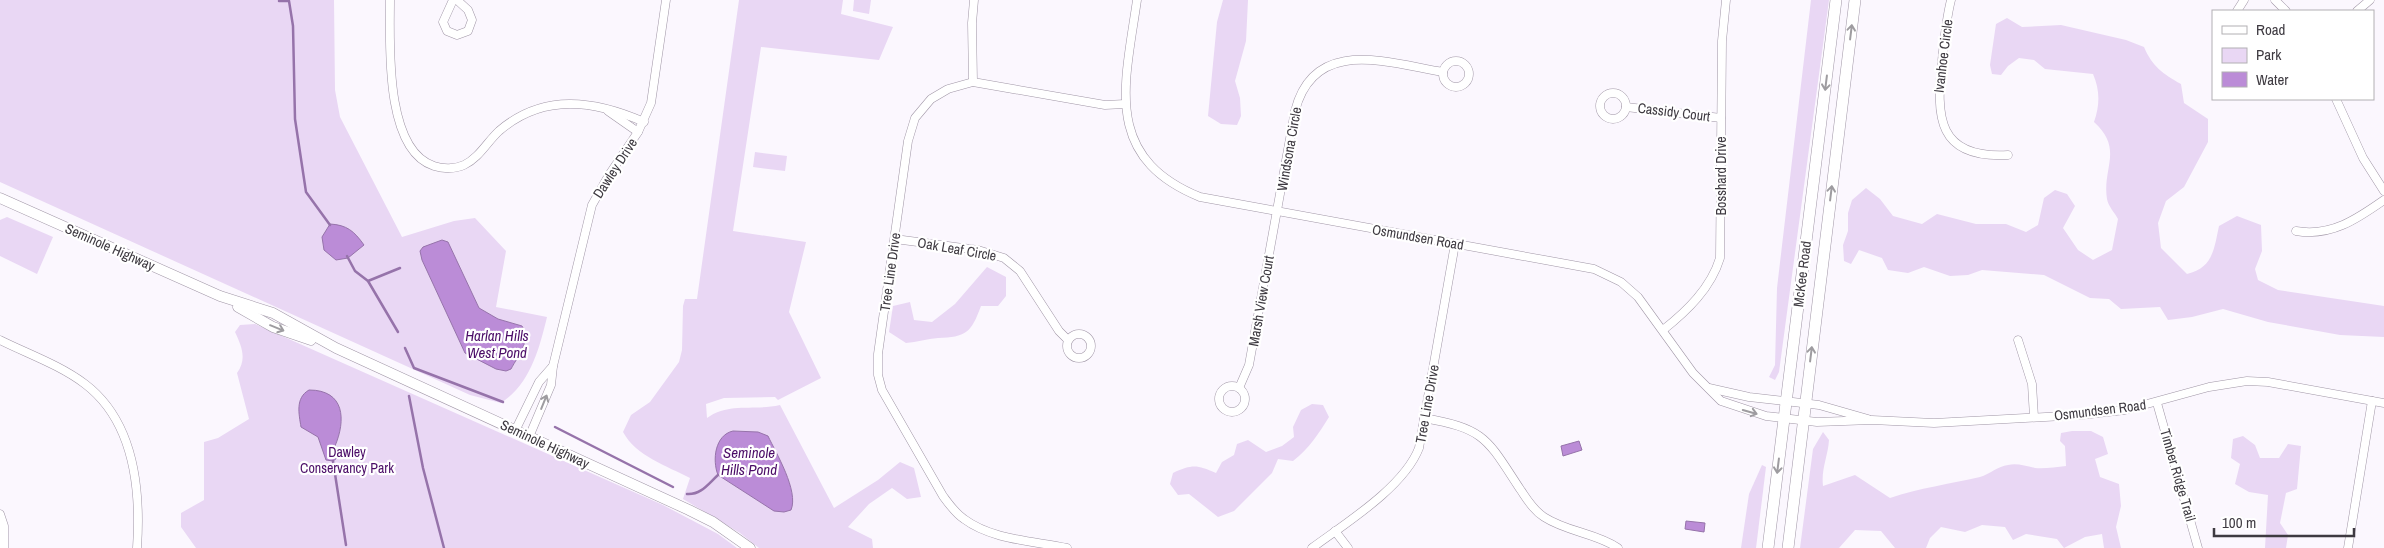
<svg xmlns="http://www.w3.org/2000/svg" width="2384" height="548" font-family="'Archivo Narrow',sans-serif">
<rect width="100%" height="100%" fill="#fbf7fe"/>
<g fill="#e9d7f4" fill-rule="evenodd">
<path d="M0 0H334L335 90 340 117 402 237 454 221 475 218 506 251 496 307 547 317C539 350 530 384 501 403L470 395 0 182ZM448 242 479 308 498 319 522 326 518 357 511 369 465 353 422 260Z"/>
<path d="M739 0H843L841 14 893 27 879 60 761 47 733 231 806 242 789 312 821 378 778 400 775 397 724 398 706 404 707 418C728 402 755 411 780 405L834 508 878 480 900 462 914 468 921 497 907 499 892 488 869 504 848 527 872 539 873 548H759L740 533 683 499 690 478C667 466 636 456 623 432L631 415 650 402 679 362 682 350 683 306 685 299H697ZM733 431 758 432 745 492 718 475Z"/>
<path d="M854 0H871L869 14 853 11Z"/>
<path d="M1223 0H1248L1246 41 1235 81 1240 98 1241 116 1237 125 1221 124 1208 116 1217 22Z"/>
<path d="M1811 0H1829L1779 372 1775 380 1769 377 1775 365 1777 288Z"/>
<path d="M2007 18 2022 27 2061 25 2126 40 2144 47C2152 66 2163 74 2181 84L2184 103 2208 119V142L2184 187 2166 201 2158 223 2161 248 2187 274C2213 268 2214 249 2219 226L2237 216 2261 225 2262 251 2255 269 2258 280 2278 290 2384 306V337L2340 335 2268 322 2223 309 2192 317 2168 320 2160 307 2121 309 2109 299 2090 298 2044 275 1982 270 1968 275 1950 276 1924 267 1908 273 1888 270 1882 258 1859 250 1851 264 1844 261 1843 245 1848 231V213L1852 200 1866 188 1880 199 1893 216 1922 224 1937 214 1976 224H2006L2026 232 2038 225 2044 198 2055 190 2067 194 2075 206 2063 228 2078 250 2093 260 2112 250 2118 219C2115 213 2108 206 2107 199 2102 168 2124 149 2094 122 2100 105 2100 90 2093 74L2045 69 2034 60 2019 58 2008 66 2001 75 1992 74 1990 65 1996 24Z"/>
<path d="M755 152 787 156 785 171 753 167Z"/>
<path d="M7 217 53 237 37 274 0 256V220Z"/>
<path d="M987 267 1006 277V296L998 306H981C971 333 966 337 938 338 927 339 917 342 906 343L889 332 893 306 910 302 914 320 932 322 955 304Z"/>
<path d="M255 324 663 505 718 534 737 548H196L181 527V513L204 500V442L218 438 249 419 237 373C247 359 242 347 235 332L240 325Z"/>
<path d="M1312 404 1323 405 1329 417C1319 433 1309 449 1293 461L1278 459 1272 473 1234 511 1218 517 1189 494 1178 495 1170 484 1173 473C1193 464 1197 465 1216 473L1222 462 1234 455 1237 444 1248 440 1266 452 1282 446 1294 437 1293 427 1301 410Z"/>
<path d="M2072 431H2091L2103 437 2108 454 2095 459 2100 477 2119 484 2121 506 2116 527 2121 548H2104L2102 534 2085 537 2064 548 2057 539 2026 534 2013 540 2005 527 1982 525 1965 532 1941 527 1930 538 1926 548H1895L1881 531 1855 530 1839 548H1800L1813 449 1823 432 1829 440C1828 456 1821 469 1823 486L1855 475 1890 498C1919 488 1950 484 1980 477 1990 474 1998 466 2008 465 2017 463 2026 466 2035 468 2044 469 2056 467 2066 466L2065 446 2060 441 2061 433Z"/>
<path d="M2243 436 2255 445 2260 458H2279L2288 444 2301 446 2297 489 2286 493 2280 523 2288 535 2286 548H2265L2268 495 2249 492 2235 484 2240 464 2231 458 2233 439Z"/>
<path d="M1762 465 1766 467 1756 548H1741L1749 494Z"/>
</g>
<g fill="#bb8cd7" stroke="#9673aa">
<path d="M330 224C347 225 354 231 364 245L348 258 336 260 324 250 322 237Z"/>
<path d="M442 240 448 242 479 308 498 319 522 326C531 341 519 354 511 369L506 371 496 369 465 353 422 260 420 251 423 247Z"/>
<path d="M309 390C345 390 346 420 335 446L340 456 333 461 326 460 318 437 301 427C299 414 295 398 309 390Z"/>
<path d="M733 431 758 432 768 436C776 453 799 491 791 510L784 512 774 511 718 475C712 460 715 435 733 431Z"/>
<path d="M1579 441 1582 450 1563 456 1561 446Z"/>
<path d="M1686 521 1705 523 1704 532 1685 529Z"/>
</g>
<g fill="none" stroke-linecap="round" stroke-linejoin="round">
<g stroke="#9673aa" stroke-width="2.5">
<path d="M279 1H289L293 26 295 119 306 192 330 225"/>
<path d="M347 256 355 271 368 281 398 332"/>
<path d="M368 281 400 268"/>
<path d="M405 348 414 368 503 402"/>
<path d="M409 396 423 468 444 548"/>
<path d="M555 427 673 487"/>
<path d="M333 461 346 545"/>
<path d="M687 494C701 495 708 484 718 475"/>
</g>
<g stroke="#a096a6" stroke-width="9">
<g id="minor">
<path d="M390 0C390 42 384 150 434 166 443 169 455 169 464 165 479 158 487 142 499 131 543 93 594 100 644 122"/>
<path d="M453 0 443 22 447 31 457 35 468 31 472 20 468 10 457 0"/>
<path d="M1137 0C1125 84 1102 157 1200 197L1594 269 1621 282 1638 297 1693 373 1721 401 1766 416 1817 422 1872 420 1934 423 2081 415 2125 410 2209 387 2247 381 2268 382 2384 403"/>
<path d="M1951 0C1946 20 1944 41 1942 61 1936 117 1937 159 2008 155"/>
<path d="M2275 0 2286 11"/>
<path d="M2237 11 2244 0"/>
<path d="M2357 11 2370 0"/>
<circle cx="1456" cy="74" r="13"/>
<path d="M973 82 972 23 974 0"/>
<circle cx="1613" cy="106" r="13"/>
<path d="M2336 99 2363 158 2384 191"/>
<path d="M1626 107 1721 118"/>
<path d="M608 111 638 132"/>
<path d="M2296 231C2331 237 2357 219 2384 200"/>
<path d="M895 239 978 250 1004 258 1020 271 1059 331 1068 340"/>
<path d="M1663 330C1687 311 1711 288 1720 258L1722 41 1726 0"/>
<circle cx="1079" cy="346" r="12"/>
<path d="M0 340C28 354 60 365 85 384 135 422 141 490 137 548"/>
<path d="M2018 340 2032 384 2034 417"/>
<circle cx="1232" cy="399" r="13"/>
<path d="M1239 388 1249 365 1295 111C1314 36 1388 63 1443 72"/>
<path d="M1709 388 1749 397 1819 405 1868 419"/>
<path d="M2157 403 2198 548"/>
<path d="M1424 418C1486 429 1487 439 1520 489 1527 499 1533 510 1544 517 1567 532 1596 533 1618 548"/>
<path d="M515 431 539 382 553 366"/>
<path d="M529 437 551 385 553 366 592 205 609 175 638 132 651 103 666 0"/>
<path d="M0 514 4 526V548"/>
<path d="M1335 531 1348 548"/>
<path d="M1067 548C1034 541 992 540 964 519 955 513 949 504 943 496L882 390 878 375V354L908 141 915 118 931 99 948 89 973 82 1105 105 1125 104"/>
<path d="M1312 548C1346 523 1404 487 1419 448L1455 244"/>
<path d="M2348 548 2372 401"/>
</g>
</g>
<g stroke="#a096a6" stroke-width="11">
<g id="tertiary">
<path d="M0 198 220 296 273 313 336 348 689 510 713 522 750 548"/>
<path d="M238 307 273 327 311 340"/>
</g>
</g>
<g stroke="#a096a6" stroke-width="12">
<g id="secondary">
<path d="M1768 548 1836 0"/>
<path d="M1788 548 1855 0"/>
</g>
</g>
<use href="#minor" stroke="#fff" stroke-width="8"/>
<use href="#tertiary" stroke="#fff" stroke-width="10"/>
<use href="#secondary" stroke="#fff" stroke-width="11"/>
</g>
<defs><path id="oneway-shaft" d="M-6 0H5M1.5-3L5.5 0L1.5 3" fill="none" stroke-width="1.6" stroke-linecap="round" stroke-linejoin="round" transform="scale(1.25)"/></defs>
<g stroke="#9e9ca0">
<use href="#oneway-shaft" transform="translate(1851 32) rotate(-83)"/>
<use href="#oneway-shaft" transform="translate(1826 83) rotate(97)"/>
<use href="#oneway-shaft" transform="translate(1831 193) rotate(-83)"/>
<use href="#oneway-shaft" transform="translate(277 328) rotate(22)"/>
<use href="#oneway-shaft" transform="translate(1811 354) rotate(-83)"/>
<use href="#oneway-shaft" transform="translate(544 402) rotate(-68)"/>
<use href="#oneway-shaft" transform="translate(1750 412) rotate(16)"/>
<use href="#oneway-shaft" transform="translate(1778 466) rotate(97)"/>
</g>
<g text-anchor="middle" dominant-baseline="central" stroke-width="4.5" stroke-linejoin="round" paint-order="stroke">
<g font-size="14" fill="#3e3a41" stroke="#fff">
<text transform="translate(1943 56) rotate(-83)">Ivanhoe Circle</text>
<text transform="translate(1674 112) rotate(7)">Cassidy Court</text>
<text transform="translate(1289 149) rotate(-80)">Windsona Circle</text>
<text transform="translate(615 168) rotate(-57)">Dawley Drive</text>
<text transform="translate(1721 176) rotate(-90)">Bosshard Drive</text>
<text transform="translate(1418 237) rotate(10)">Osmundsen Road</text>
<text transform="translate(110 247) rotate(24)">Seminole Highway</text>
<text transform="translate(957 249) rotate(10)">Oak Leaf Circle</text>
<text transform="translate(890 272) rotate(-82)">Tree Line Drive</text>
<text transform="translate(1802 274) rotate(-83)">McKee Road</text>
<text transform="translate(1261 301) rotate(-80)">Marsh View Court</text>
<text transform="translate(1427 404) rotate(-80)">Tree Line Drive</text>
<text transform="translate(2100 410) rotate(-7)">Osmundsen Road</text>
<text transform="translate(545 444) rotate(25)">Seminole Highway</text>
<text transform="translate(2178 475) rotate(74)">Timber Ridge Trail</text>
</g>
<g font-size="14" fill="#4b0c67" stroke="#fff">
<text x="347" y="452">Dawley<tspan x="347" dy="16">Conservancy Park</tspan></text>
</g>
<g font-size="15" font-style="italic" fill="#4b0c67" stroke="#fff">
<text x="497" y="335">Harlan Hills<tspan x="497" dy="17">West Pond</tspan></text>
<text x="749" y="452">Seminole<tspan x="749" dy="17">Hills Pond</tspan></text>
</g>
</g>
<rect x="2212" y="10" width="162" height="90" fill="#ffffff" stroke="#b2b0b3"/>
<rect x="2222" y="26" width="25" height="8" fill="#ffffff" stroke="#b2b0b3"/>
<text x="2256" y="35" font-size="15" fill="#3e3a41">Road</text>
<rect x="2222" y="48" width="25" height="15" fill="#e9d7f4" stroke="#b2b0b3"/>
<text x="2256" y="60" font-size="15" fill="#3e3a41">Park</text>
<rect x="2222" y="72" width="25" height="15" fill="#bb8cd7" stroke="#b2b0b3"/>
<text x="2256" y="85" font-size="15" fill="#3e3a41">Water</text>
<path d="M2214 528v8h140v-8" fill="none" stroke="#3e3a41" stroke-width="2.5"/>
<text x="2222" y="528" font-size="15" fill="#3e3a41" stroke="#ffffff" stroke-width="4" paint-order="stroke">100 m</text>
</svg>
